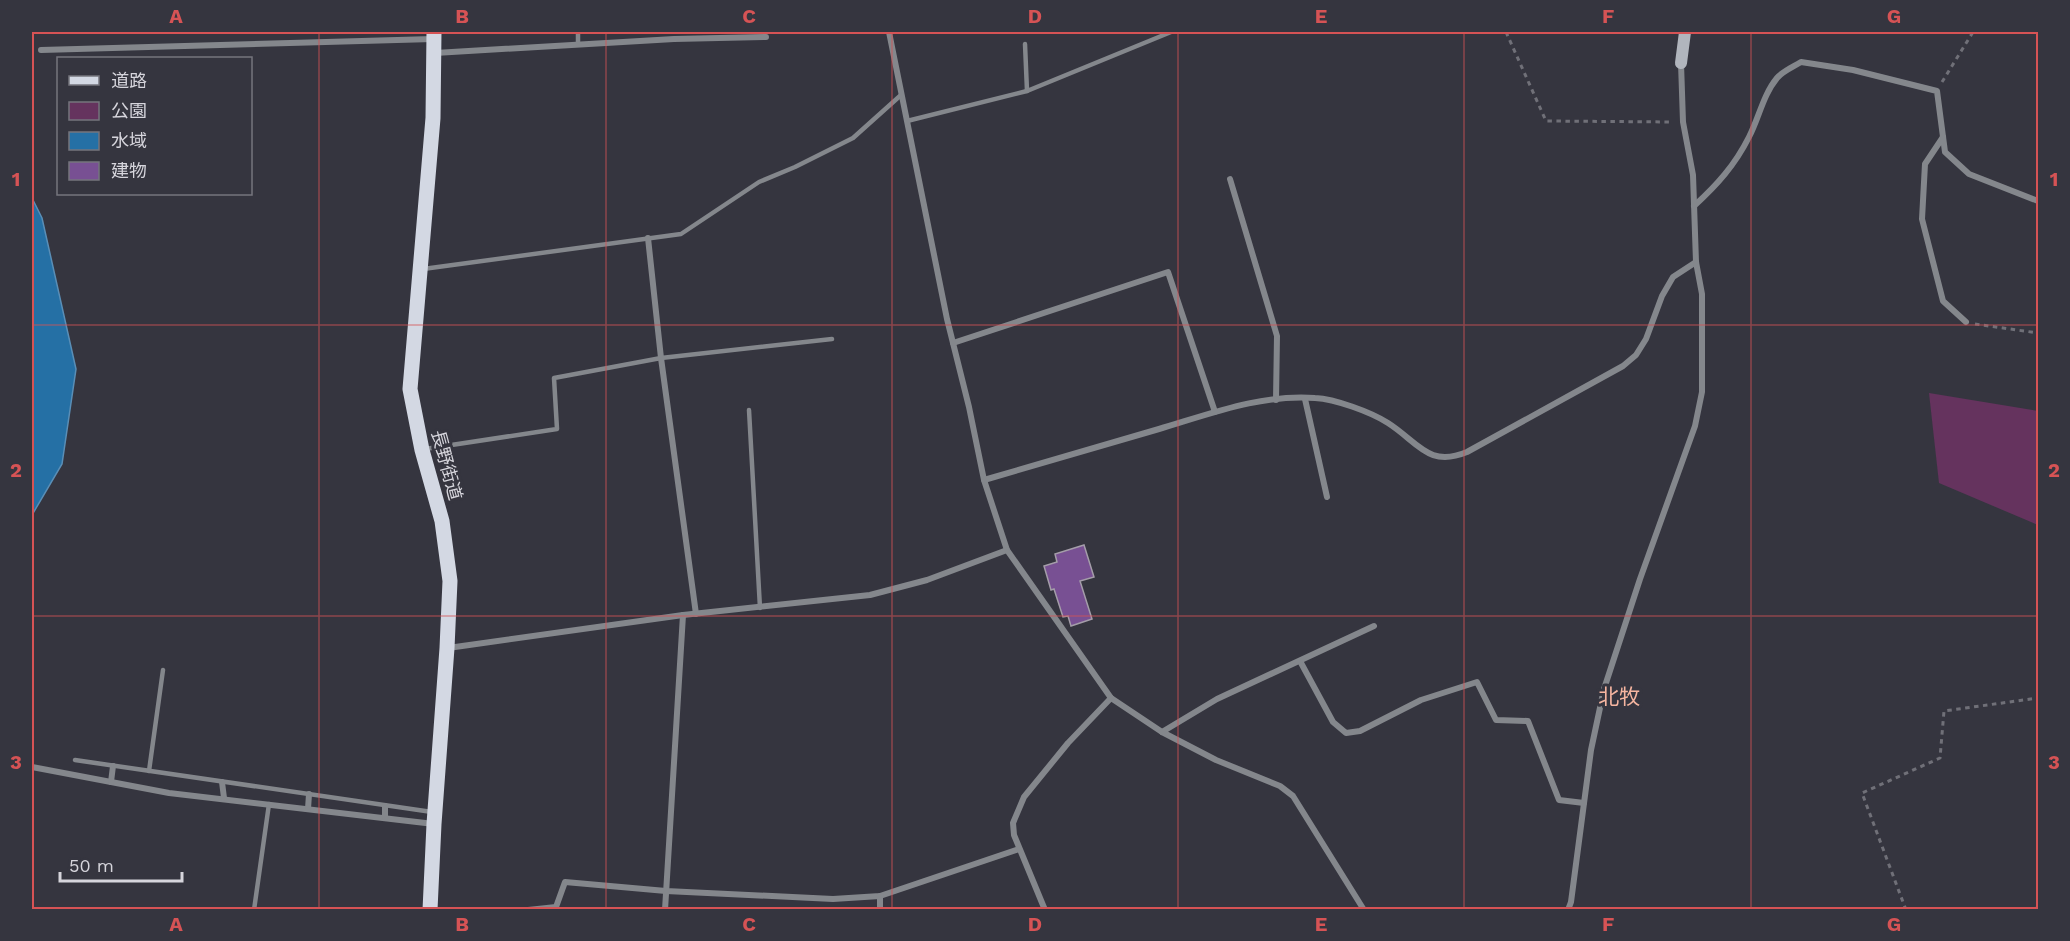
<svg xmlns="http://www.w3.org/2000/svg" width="2070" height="941" font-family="'Work Sans','Noto Sans JP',sans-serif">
<rect width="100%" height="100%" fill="#35353f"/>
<path fill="#65335e" d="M1929 393 2038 411V525L1939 483Z"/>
<path fill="#2570a5" stroke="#5a8eb6" stroke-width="1.5" d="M32 198 42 218 76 369 62 464 32 515Z"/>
<path fill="#785093" stroke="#a49da9" stroke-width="1.5" d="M1084 545 1094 577 1080 581 1092 619 1071 626 1068 616 1063 617 1054 589 1051 590 1044 566 1057 562 1055 554Z"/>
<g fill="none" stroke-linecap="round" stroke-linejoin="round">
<g stroke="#707078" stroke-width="3" stroke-dasharray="4.5 4.5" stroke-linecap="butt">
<path d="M1506 32 1546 121 1672 122"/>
<path d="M1942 82 1973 32"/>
<path d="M1975 324 2038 333"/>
<path d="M1906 910 1862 793 1940 758 1944 711 2038 698"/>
</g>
<g stroke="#84878c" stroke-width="4.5">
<path d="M578 44V32"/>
<path d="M1025 44 1027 91 1171 32"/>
<path d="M907 121 1027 91"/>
<path d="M423 269 681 234 759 182 795 167 853 138 901 95"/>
<path d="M749 410 760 608"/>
<path d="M425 449 557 429 554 378 661 358 832 339"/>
<path d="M75 760 432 812"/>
<path d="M149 771 163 670"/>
<path d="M254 910 269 804"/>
</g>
<g stroke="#84878c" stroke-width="6">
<path d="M889 32 947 319 969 407 984 480 1007 550 1111 698 1162 732 1216 760 1280 786 1293 796 1364 910"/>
<path d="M41 50 433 39"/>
<path d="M435 53 674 39 766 37"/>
<path d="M1943 137 1925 164 1922 219 1943 301 1966 322"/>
<path d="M1230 179 1277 336 1276 400"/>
<path d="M1694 206C1717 185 1735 165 1749 137 1759 118 1763 95 1777 78 1783 71 1793 67 1801 62L1853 70 1937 91 1945 152 1969 174 2038 201"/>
<path d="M648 238 661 358 696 614"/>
<path d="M953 343 1168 272 1215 412"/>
<path d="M1305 399 1327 497"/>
<path d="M984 480C1042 463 1100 446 1159 429 1210 414 1261 394 1315 398 1335 399 1371 412 1388 423 1418 442 1428 468 1467 452L1623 366 1636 355 1646 339 1662 296 1673 277 1696 262"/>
<path d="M448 648 683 615 870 595 927 580 1007 550"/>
<path d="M1300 661 1333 722 1346 733 1360 731 1421 700 1477 682 1496 720 1528 721 1559 800 1584 803"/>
<path d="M1162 732 1217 699 1374 626"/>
<path d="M32 767 169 793 434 824"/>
<path d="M111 782 113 766"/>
<path d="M222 782 224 798"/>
<path d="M308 809 309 794"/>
<path d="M385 817V806"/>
<path d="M880 896V910"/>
<path d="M528 910 556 907 565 882 666 891 833 899 880 896 1019 849"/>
<path d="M665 910 683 615"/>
<path d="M1045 910 1014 835 1013 823 1024 797 1068 743 1111 698"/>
<path d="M1568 910 1571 902 1591 750 1604 689 1640 579 1695 426 1702 392V294L1696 262 1693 175 1683 122 1681 63"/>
<path d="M2038 910V909"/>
</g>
<path stroke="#b1b5bd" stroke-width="12" d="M1681 63 1685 32"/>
<path stroke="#d3d8e3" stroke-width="15" d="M430 910 434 824 447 648 450 581 442 521 422 450 410 389 433 118 434 32"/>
</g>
<path fill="none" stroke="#d65355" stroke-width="1.5" stroke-opacity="0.55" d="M319 32V910M606 32V910M892 32V910M1178 32V910M1464 32V910M1751 32V910M32 325H2038M32 616H2038"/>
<g text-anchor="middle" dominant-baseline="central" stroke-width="6" stroke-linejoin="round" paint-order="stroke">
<g font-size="18" fill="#d6d5dc" stroke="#35353f">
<text transform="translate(447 465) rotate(75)">長野街道</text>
</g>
<g font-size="21" fill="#f5b5a0" stroke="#35353f">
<text x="1619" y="696">北牧</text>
</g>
</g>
<rect width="2070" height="941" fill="none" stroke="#35353f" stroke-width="66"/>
<rect x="57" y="57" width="195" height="138" fill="#35353f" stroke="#75757e" stroke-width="1.5"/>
<rect x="69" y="76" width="30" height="9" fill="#d3d8e3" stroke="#75757e" stroke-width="1.5"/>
<text x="111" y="87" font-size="18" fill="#d6d5dc">道路</text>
<rect x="69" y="102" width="30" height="18" fill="#65335e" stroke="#75757e" stroke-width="1.5"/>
<text x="111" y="117" font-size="18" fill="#d6d5dc">公園</text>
<rect x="69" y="132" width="30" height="18" fill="#2570a5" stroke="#75757e" stroke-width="1.5"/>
<text x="111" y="147" font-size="18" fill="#d6d5dc">水域</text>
<rect x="69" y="162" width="30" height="18" fill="#785093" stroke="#75757e" stroke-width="1.5"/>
<text x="111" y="177" font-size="18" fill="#d6d5dc">建物</text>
<path d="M60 872v9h122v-9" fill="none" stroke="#d6d5dc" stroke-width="3"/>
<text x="69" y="872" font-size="18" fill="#d6d5dc" stroke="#35353f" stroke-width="4.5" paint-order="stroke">50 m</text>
<rect x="33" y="33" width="2004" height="875" fill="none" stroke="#d65355" stroke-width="2"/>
<g font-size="20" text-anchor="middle" font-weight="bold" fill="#d65355">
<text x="176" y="23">A</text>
<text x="462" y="23">B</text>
<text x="749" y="23">C</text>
<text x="1035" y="23">D</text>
<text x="1321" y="23">E</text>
<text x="1608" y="23">F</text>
<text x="1894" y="23">G</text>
<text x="16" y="186">1</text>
<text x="2054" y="186">1</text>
<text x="16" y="477">2</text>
<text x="2054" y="477">2</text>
<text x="16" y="769">3</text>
<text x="2054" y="769">3</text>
<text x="176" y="931">A</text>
<text x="462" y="931">B</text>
<text x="749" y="931">C</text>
<text x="1035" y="931">D</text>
<text x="1321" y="931">E</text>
<text x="1608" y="931">F</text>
<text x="1894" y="931">G</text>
</g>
</svg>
